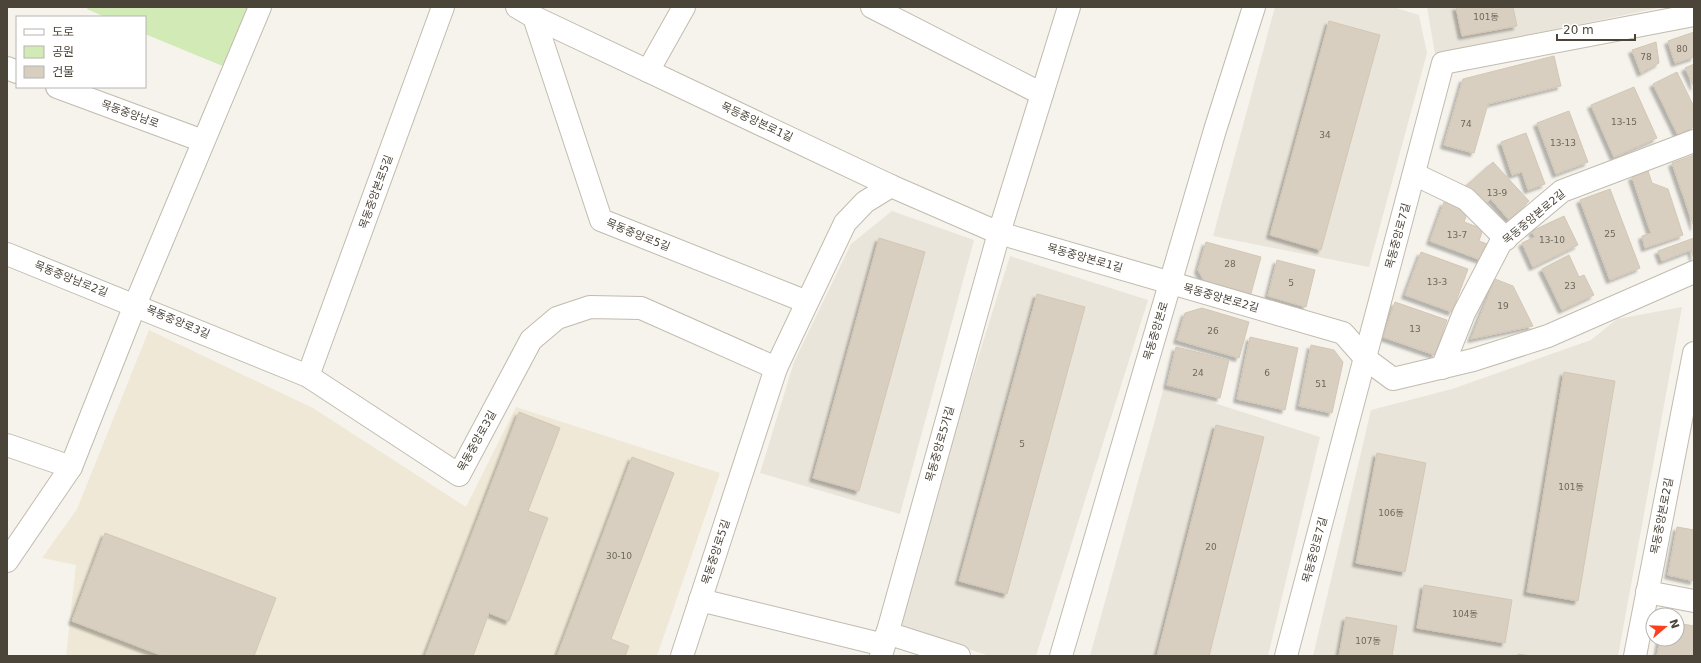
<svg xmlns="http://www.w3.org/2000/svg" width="1701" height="663" font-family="'DejaVu Sans','Noto Sans KR',sans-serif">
<defs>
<filter id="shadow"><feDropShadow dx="-3.5" dy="3.5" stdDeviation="1" flood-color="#0004"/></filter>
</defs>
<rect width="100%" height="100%" fill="#f6f3ec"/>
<g fill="#eae5da">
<path d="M1275 7H1393L1419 15 1427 53 1369 267 1213 236Z"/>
<path d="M1427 7H1663L1435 54Z"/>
<path d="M892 211 974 240 900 514 760 473 794 362 851 244Z"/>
<path d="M1010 256 1148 300 1036 656H990L894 625Z"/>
<path d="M1682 307 1618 656H1313L1371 410 1452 389 1591 340 1617 319Z"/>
<path d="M1164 387 1320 437 1268 656H1090Z"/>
</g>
<path fill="#efe8d6" d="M149 330 313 408 466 507 516 407 720 473 657 656H66L76 565 42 558 77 509Z"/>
<path fill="#d2eab5" d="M88 7H249L225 67 145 34V17H105L87 9Z"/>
<g fill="#d8cfc1" stroke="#d3c7b4" filter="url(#shadow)">
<path d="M1456 7H1513L1517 26 1462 36Z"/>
<path d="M1329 21 1380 35 1321 250 1270 235Z"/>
<path d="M1694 32V57L1675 63 1668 41Z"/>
<path d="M1656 42 1659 63 1641 73 1632 50Z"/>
<path d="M1554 56 1561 86 1488 104 1474 153 1444 145 1463 79Z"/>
<path d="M1694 64V87L1685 68Z"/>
<path d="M1677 72 1694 107V127L1678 135 1653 84Z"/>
<path d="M1634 87 1657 138 1614 157 1591 105Z"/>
<path d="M1569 111 1588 162 1556 174 1537 123Z"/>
<path d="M1526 133 1545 184 1528 190 1522 172 1512 175 1501 142Z"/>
<path d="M1694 155V227L1672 163Z"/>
<path d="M1493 162 1529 201 1509 220 1491 199 1484 206 1466 186Z"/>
<path d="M1648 171 1652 183 1668 189 1683 235 1645 248 1642 236 1651 233 1632 177Z"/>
<path d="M1610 189 1640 268 1610 280 1580 200Z"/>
<path d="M1444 202 1468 211 1464 222 1483 229 1479 241 1487 244 1481 260 1430 241Z"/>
<path d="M1564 216 1578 245 1533 267 1522 243 1535 237 1532 231Z"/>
<path d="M879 238 925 252 859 491 813 478Z"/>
<path d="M1694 238V259L1691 250 1662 261 1658 251Z"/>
<path d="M1206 242 1261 257 1250 297 1206 284 1198 270Z"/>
<path d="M1421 252 1468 269 1452 312 1405 295Z"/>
<path d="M1569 255 1579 277 1584 275 1594 295 1562 310 1542 269Z"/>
<path d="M1277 260 1315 270 1306 307 1268 296Z"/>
<path d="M1495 279 1513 286 1533 326 1471 339Z"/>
<path d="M1037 294 1085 307 1007 594 959 581Z"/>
<path d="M1395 302 1447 320 1435 355 1383 337Z"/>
<path d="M1202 308 1249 322 1239 358 1177 340 1185 313Z"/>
<path d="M1250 337 1298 348 1285 410 1237 399Z"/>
<path d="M1311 345 1334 350 1343 362 1332 413 1299 406Z"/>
<path d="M1176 347 1229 360 1220 398 1167 385Z"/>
<path d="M1564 372 1615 381 1578 601 1527 592Z"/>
<path d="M519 412 560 428 528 511 548 518 509 621 489 613 473 656H425Z"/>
<path d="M1216 425 1264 437 1209 656H1157Z"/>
<path d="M1377 453 1426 463 1405 572 1356 563Z"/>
<path d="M632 457 674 473 611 639 629 646 625 656H557Z"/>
<path d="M1677 527 1694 530V581L1668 575Z"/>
<path d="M105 533 276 598 254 656H163L72 621Z"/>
<path d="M1424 585 1512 600 1505 643 1417 628Z"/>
<path d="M1346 617 1397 626 1392 656H1339Z"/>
<path d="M1677 623 1694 626V656H1657L1660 639H1677Z"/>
<path d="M1518 654 1531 656H1518Z"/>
</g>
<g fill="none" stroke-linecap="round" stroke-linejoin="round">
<g stroke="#c2bbae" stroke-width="24">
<g id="minor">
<path d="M517 7 534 17 891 186 999 233 1343 333 1366 359 1393 379 1473 360 1548 336 1694 272"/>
<path d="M872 7 1042 94"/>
<path d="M534 17 601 220 807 302"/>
<path d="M7 68 17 72"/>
<path d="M648 71 684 7"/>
<path d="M57 87 203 141"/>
<path d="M1414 174 1466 199 1506 239"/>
<path d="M7 254 308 376 459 475 531 340 557 318 590 307 641 308 776 368"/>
<path d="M1442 368 1464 313 1501 242 1562 191 1694 141"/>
<path d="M308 376 443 7"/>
<path d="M7 445 71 467"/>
<path d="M7 561 71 467 135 305 260 7"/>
<path d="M1647 592 1694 601"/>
<path d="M700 600 884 645"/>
<path d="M887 633 959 656"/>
<path d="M682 656 776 368 845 223 865 202 891 186"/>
<path d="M881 656 999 233 1069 7"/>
<path d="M1061 656 1215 130 1254 7"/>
<path d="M1286 656 1443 63 1694 15"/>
<path d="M1635 656 1694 353"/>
</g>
</g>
<use href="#minor" stroke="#fff" stroke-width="22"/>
</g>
<g text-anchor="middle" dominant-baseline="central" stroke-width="3" stroke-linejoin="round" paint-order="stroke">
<g font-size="9" fill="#6e675b">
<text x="1486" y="17">101동</text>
<text x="1682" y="49">80</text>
<text x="1646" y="57">78</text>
<text x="1624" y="122">13-15</text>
<text x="1466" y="124">74</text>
<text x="1325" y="135">34</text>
<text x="1563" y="143">13-13</text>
<text x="1497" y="193">13-9</text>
<text x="1610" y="234">25</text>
<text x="1457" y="235">13-7</text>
<text x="1552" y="240">13-10</text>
<text x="1230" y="264">28</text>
<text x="1437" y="282">13-3</text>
<text x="1291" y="283">5</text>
<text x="1570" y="286">23</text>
<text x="1503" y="306">19</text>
<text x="1415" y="329">13</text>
<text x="1213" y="331">26</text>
<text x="1198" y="373">24</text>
<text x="1267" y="373">6</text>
<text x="1321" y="384">51</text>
<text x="1022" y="444">5</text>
<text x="1571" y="487">101동</text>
<text x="1391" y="513">106동</text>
<text x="1211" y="547">20</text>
<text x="619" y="556">30-10</text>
<text x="1465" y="614">104동</text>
<text x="1368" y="641">107동</text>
</g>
<g font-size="11" fill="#4b4439" stroke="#fff">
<text transform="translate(130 114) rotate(20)">목동중앙남로</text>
<text transform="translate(757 122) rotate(25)">목동중앙본로1길</text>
<text transform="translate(376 192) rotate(-70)">목동중앙본로5길</text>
<text transform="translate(1534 217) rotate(-40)">목동중앙본로2길</text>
<text transform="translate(638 235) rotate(22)">목동중앙로5길</text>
<text transform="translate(1398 236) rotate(-75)">목동중앙로7길</text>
<text transform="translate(1085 258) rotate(16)">목동중앙본로1길</text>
<text transform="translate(71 279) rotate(22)">목동중앙남로2길</text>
<text transform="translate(1221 298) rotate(16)">목동중앙본로2길</text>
<text transform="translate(178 322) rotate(23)">목동중앙로3길</text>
<text transform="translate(1156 331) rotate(-73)">목동중앙본로</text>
<text transform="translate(477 441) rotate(-61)">목동중앙로3길</text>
<text transform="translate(940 444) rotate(-74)">목동중앙로5가길</text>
<text transform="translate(1662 516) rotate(-79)">목동중앙본로2길</text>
<text transform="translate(1315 550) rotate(-75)">목동중앙로7길</text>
<text transform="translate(716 552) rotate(-72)">목동중앙로5길</text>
</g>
</g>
<rect width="1701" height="663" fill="none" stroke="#4b4439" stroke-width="16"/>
<rect x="16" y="16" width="130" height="72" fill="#ffffff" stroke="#b7b4b0"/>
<rect x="24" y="29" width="20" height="6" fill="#ffffff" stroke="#b7b4b0"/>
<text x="52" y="36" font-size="12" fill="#4b4439">도로</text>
<rect x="24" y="46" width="20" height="12" fill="#d2eab5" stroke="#b7b4b0"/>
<text x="52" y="56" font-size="12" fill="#4b4439">공원</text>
<rect x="24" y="66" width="20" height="12" fill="#d8cfc1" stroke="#b7b4b0"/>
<text x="52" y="76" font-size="12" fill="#4b4439">건물</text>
<g transform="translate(1665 627) rotate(71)"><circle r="19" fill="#ffffff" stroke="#b7b4b0"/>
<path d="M0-3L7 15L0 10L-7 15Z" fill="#fc3f1d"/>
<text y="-6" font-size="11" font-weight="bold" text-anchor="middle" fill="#4b4439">N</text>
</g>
<path d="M1557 34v6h78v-6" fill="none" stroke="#4b4439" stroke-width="2"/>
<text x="1563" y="34" font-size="12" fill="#4b4439" stroke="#ffffff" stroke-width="3" paint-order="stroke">20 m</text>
</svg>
